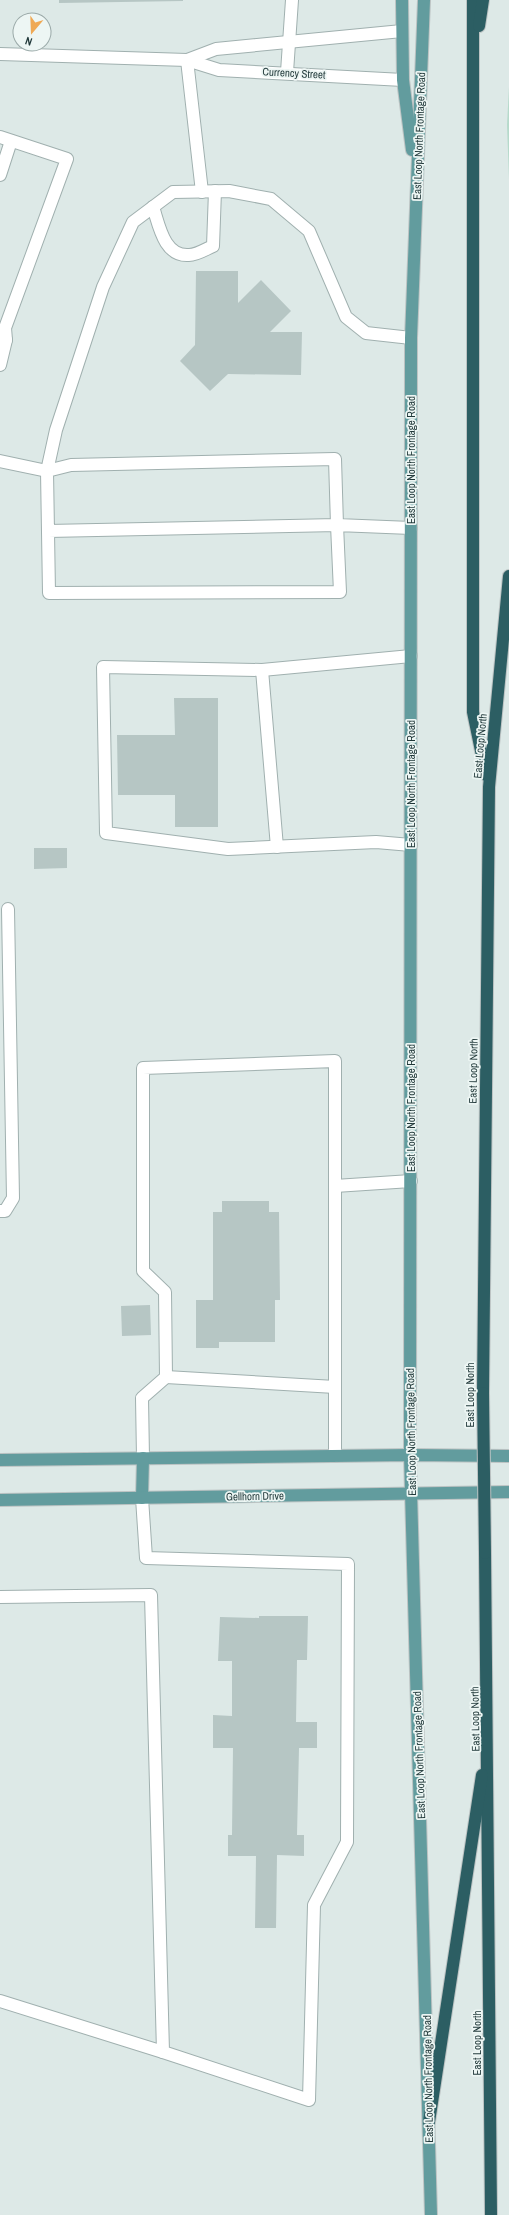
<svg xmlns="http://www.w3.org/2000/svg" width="509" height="2215" font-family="'Archivo Narrow',sans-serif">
<rect width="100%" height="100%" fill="#dde9e7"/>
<path fill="#b6dacb" d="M509 87V179L507 125Z"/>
<g fill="#b6c6c4">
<path d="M59 0H183V1L59 3Z"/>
<path d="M196 271H238V303L261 280 291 311 270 332H302L301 375 228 374 210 391 180 361 195 345Z"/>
<path d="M174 698H218V827H175V795H118L117 735H175Z"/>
<path d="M34 848H67V868L34 869Z"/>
<path d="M222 1201H269V1212H279L280 1300H275V1342H219V1348H196V1300H213V1212H222Z"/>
<path d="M150 1305 151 1335 122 1336 121 1306Z"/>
<path d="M259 1616H308L307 1660H297L296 1722H317V1748H299L297 1835H304V1856L277 1855 276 1928H255L256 1856H228V1835H232L233 1748H213V1715L232 1716V1661H218L220 1617 259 1618Z"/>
</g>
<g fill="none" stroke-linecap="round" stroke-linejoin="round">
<g stroke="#a0b0af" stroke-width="14">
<g id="minor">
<path d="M0 54 187 60 219 70 403 80"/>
<path d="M187 60 216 49 402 31"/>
<path d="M187 60 202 192"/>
<path d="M287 72 292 0"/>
<path d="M0 137 67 159 5 328 6 340"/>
<path d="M0 175 11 141"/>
<path d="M153 207C159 225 164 257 189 255 197 255 206 249 213 246L215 191"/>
<path d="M0 338 6 340 0 365"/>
<path d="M0 461 47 471 56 430 103 287 133 222 173 192 229 191 271 199 309 231 346 317 366 333 411 338"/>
<path d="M48 531 337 525 335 459 71 465 47 471 49 593 340 592 337 525 411 528"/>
<path d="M262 670 277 847"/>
<path d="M411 845 376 842 228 849 106 833 103 667 262 670 411 656"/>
<path d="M335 1186 411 1181"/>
<path d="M0 1211H5L13 1198 8 909"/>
<path d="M166 1377 335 1387"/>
<path d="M143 1458 142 1398 166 1377 165 1292 143 1271V1068L335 1061V1456"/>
<path d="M0 1597 151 1595 163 2052 309 2100 314 1905 347 1842 348 1564 146 1558 142 1498"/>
<path d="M0 2001 163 2052"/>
</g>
</g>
<g stroke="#bcc3c3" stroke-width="14">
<g id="major">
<path d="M402 0 403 80 412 150"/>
<path d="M424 0 411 338 410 1455 431 2215"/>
<path d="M0 1460 410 1455 509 1456"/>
<path d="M142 1498 143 1458"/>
<path d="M0 1500 509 1492"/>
</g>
</g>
<g stroke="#bcc3c3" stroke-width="14">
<g id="highway">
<path d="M473 0V712L486 775"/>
<path d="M479 26 483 0"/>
<path d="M483 1393 489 787 509 576"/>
<path d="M485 1553 491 2215"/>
<path d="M429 2122 482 1775"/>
</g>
</g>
<use href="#minor" stroke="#fff" stroke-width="12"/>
<use href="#major" stroke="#629c9e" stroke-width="12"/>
<use href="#highway" stroke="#2c5e63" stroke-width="12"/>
<g stroke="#bcc3c3" stroke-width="14" stroke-linecap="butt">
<path id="highway-bridge" d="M483 1393 485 1553"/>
</g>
<use href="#highway-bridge" stroke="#2c5e63" stroke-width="12"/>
</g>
<g text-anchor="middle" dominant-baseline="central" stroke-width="3.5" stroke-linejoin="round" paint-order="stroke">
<g font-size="11" fill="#1f3738" stroke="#edf6f4">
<text transform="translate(294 73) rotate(3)">Currency Street</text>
<text transform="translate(419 136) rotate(-88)">East Loop North Frontage Road</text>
<text transform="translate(411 460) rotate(-90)">East Loop North Frontage Road</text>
<text transform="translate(480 746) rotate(-85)">East Loop North</text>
<text transform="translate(411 784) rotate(-90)">East Loop North Frontage Road</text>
<text transform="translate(473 1071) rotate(-89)">East Loop North</text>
<text transform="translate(411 1108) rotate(-90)">East Loop North Frontage Road</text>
<text transform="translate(470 1395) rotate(-90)">East Loop North</text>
<text transform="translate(411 1432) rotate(-91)">East Loop North Frontage Road</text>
<text transform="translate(255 1496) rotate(-1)">Gellhorn Drive</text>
<text transform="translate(475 1719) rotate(-91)">East Loop North</text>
<text transform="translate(419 1755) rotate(-92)">East Loop North Frontage Road</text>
<text transform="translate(477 2043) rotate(-90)">East Loop North</text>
<text transform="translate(428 2079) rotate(-91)">East Loop North Frontage Road</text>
</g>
</g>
<g transform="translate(32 32) rotate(199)"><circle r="19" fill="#edf6f4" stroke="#9baaa9"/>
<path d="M0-3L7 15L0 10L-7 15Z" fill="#efa955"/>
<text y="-6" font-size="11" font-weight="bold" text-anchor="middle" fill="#1f3738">N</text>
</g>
</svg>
